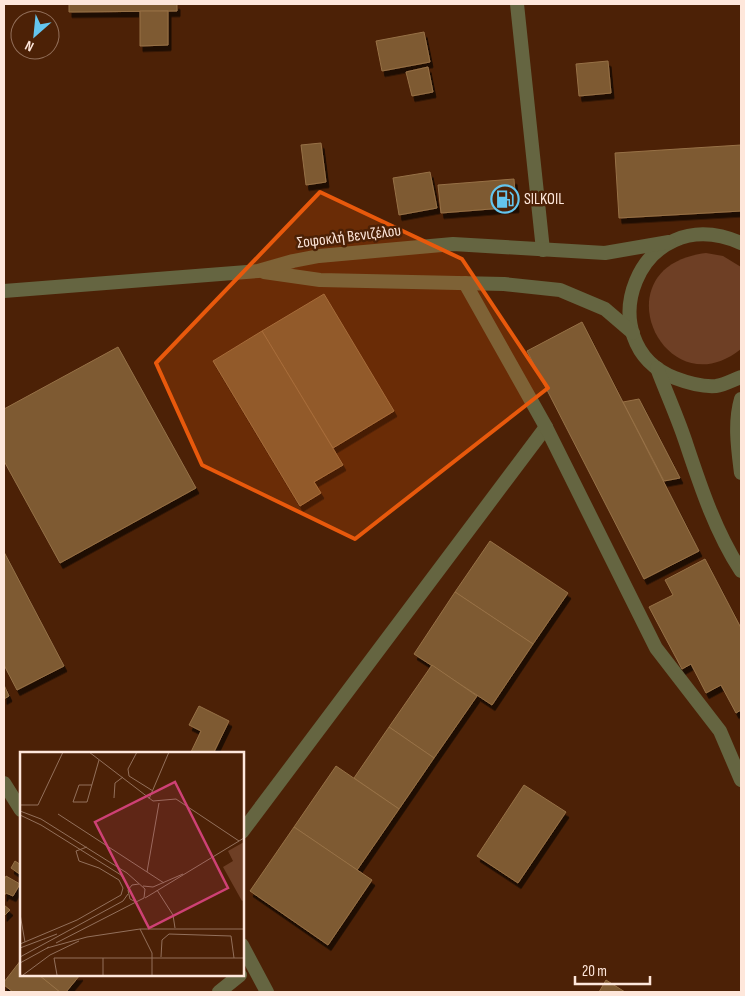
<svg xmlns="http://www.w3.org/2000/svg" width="745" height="996" font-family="'Sofia Sans Condensed',sans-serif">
<defs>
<filter id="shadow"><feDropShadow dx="3" dy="5.5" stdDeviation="0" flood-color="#0009"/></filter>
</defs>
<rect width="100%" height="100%" fill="#4c2106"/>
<path fill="#6e3f25" d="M706 253 723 256 741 267V349C664 411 597 266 706 253Z"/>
<g fill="#7e5a30" stroke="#977147" filter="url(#shadow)">
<path d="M69 4H177V11L69 12Z"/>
<path d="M140 11H168V45L140 46Z"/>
<path d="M424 32 430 62 382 71 376 41Z"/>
<path d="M608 61 611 93 579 96 576 64Z"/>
<path d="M428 67 433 92 412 96 406 72Z"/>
<path d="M321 143 326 182 306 185 301 145Z"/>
<path d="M741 145V211L619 218 615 153Z"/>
<path d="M430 172 437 208 399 215 393 178Z"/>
<path d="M514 179 516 207 441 213 438 185Z"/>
<path d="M324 294 394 411 333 448 262 331Z"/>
<path d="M582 322 699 551 644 579 527 351Z"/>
<path d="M262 331 343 465 314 482 321 493 300 506 213 361Z"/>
<path d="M118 347 196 488 60 563 4 461V409Z"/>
<path d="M639 399 680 478 664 481 623 402Z"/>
<path d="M490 541 568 593 533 644 455 592Z"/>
<path d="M4 552 64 666 17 690 4 665Z"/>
<path d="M705 559 741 628V710L736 713 721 685 706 693 691 664 682 669 649 607 673 595 665 580Z"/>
<path d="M455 592 533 644 492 705 414 654Z"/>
<path d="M432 665 477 696 434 758 389 727Z"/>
<path d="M4 685 9 696 4 699Z"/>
<path d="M199 706 229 721 213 754 191 752 201 731 189 725Z"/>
<path d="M389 727 434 758 399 809 354 778Z"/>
<path d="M336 766 399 809 357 870 294 827Z"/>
<path d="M524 785 566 812 518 883 477 856Z"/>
<path d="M294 827 372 880 328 945 250 891Z"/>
<path d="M15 861 21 865V875L11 868Z"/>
<path d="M6 876 20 884 13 896 6 893 4 896V880Z"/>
<path d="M4 905 10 910 4 916Z"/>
<path d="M21 960V975H39L60 992H13L4 985V982Z"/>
<path d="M39 975H80L66 992H60Z"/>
<path d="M606 980 625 992H599Z"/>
</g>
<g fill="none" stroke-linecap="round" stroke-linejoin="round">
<g stroke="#656541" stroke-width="14">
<path d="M517 4 543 250"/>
<path d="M242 832 546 427"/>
<path d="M219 992 240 975"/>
</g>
<path stroke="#656541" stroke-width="14" d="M465 283 546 427 656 648 720 731 741 780"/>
<g stroke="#656541" stroke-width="14">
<path d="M741 243C637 198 587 344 675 378 688 383 702 387 716 386 724 385 733 380 741 377"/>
<path d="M264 272 320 280 504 284 560 290 605 309 633 333"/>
<path d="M4 291 258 271 293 261 319 256 453 244 605 253 669 242"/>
<path d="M657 368C666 392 677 416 685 440 700 485 715 531 741 571"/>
<path d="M741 399C734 423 738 449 741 473"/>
<path d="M4 783 21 810"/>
<path d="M242 945 267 992"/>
</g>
</g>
<path fill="#e8590c" fill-opacity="0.2" stroke="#e8590c" stroke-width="4" stroke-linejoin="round" d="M320 192 462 259 548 388 355 539 202 465 156 363Z"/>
<defs>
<g id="fuel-ring" transform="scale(1.4375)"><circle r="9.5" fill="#4c2106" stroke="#64c5ee" stroke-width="1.5"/><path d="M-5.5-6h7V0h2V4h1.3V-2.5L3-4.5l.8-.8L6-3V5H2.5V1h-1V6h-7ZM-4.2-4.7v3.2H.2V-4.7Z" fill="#64c5ee"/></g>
</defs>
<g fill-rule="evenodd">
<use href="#fuel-ring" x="505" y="199"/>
</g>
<g text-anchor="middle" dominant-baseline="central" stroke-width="5" stroke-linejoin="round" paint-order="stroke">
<g font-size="16" fill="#fee7db" stroke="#4c2106" text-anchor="start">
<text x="524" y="199">SILKOIL</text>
</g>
<g font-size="16" fill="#fee7db" stroke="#4c2106">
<text transform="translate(349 237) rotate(-7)">Σοφοκλή Βενιζέλου</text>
</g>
</g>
<g transform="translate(20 752)">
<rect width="224" height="224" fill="#4c2106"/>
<path d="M224 90V148L222 149 203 115 213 109 208 99Z" fill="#6e3f25"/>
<path fill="none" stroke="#93705b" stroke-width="1" d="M69 0 133 49 156 47 219 89M117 0 108 17 109 24 133 39M72 33H59L53 50H67L79 8M94 46 95 31 103 25M129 47 149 0M0 53H18L43 0M0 59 21 67 107 121 125 137 124 146 116 150 110 147 108 138 112 133 119 132M38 62 144 131M0 63 21 73 101 123 109 136M127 120 139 51M123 134 133 135 163 122M137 138 153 163 155 176M125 146 224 86M0 162 5 190M120 177 132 201V223M36 191 116 150M0 192 57 168 101 143 103 136 99 128 79 116 59 109 56 99 67 95M0 196 37 182M27 196 67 185 120 177H224M0 205 103 149 108 142M141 205 142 188 149 182 211 184 214 206M0 211 29 195M3 223 30 203 59 189M37 223 34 206H224M83 223V206"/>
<path fill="#ce4175" fill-opacity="0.15" stroke="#ce4175" stroke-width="2.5" d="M155 30 208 136 129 176 75 70Z"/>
<rect width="224" height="224" fill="none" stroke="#fee7db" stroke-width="2.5"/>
</g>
<rect width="745" height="996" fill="none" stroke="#fee7db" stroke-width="10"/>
<g transform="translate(35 35) rotate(207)"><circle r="24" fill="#4c2106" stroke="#93705b"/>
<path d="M0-4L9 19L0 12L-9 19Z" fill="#64c5ee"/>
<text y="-8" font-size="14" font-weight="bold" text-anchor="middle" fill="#fee7db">N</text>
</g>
<path d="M575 976v8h75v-8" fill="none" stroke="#fee7db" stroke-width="2.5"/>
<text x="582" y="976" font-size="15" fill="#fee7db" stroke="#4c2106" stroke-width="4" paint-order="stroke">20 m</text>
</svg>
